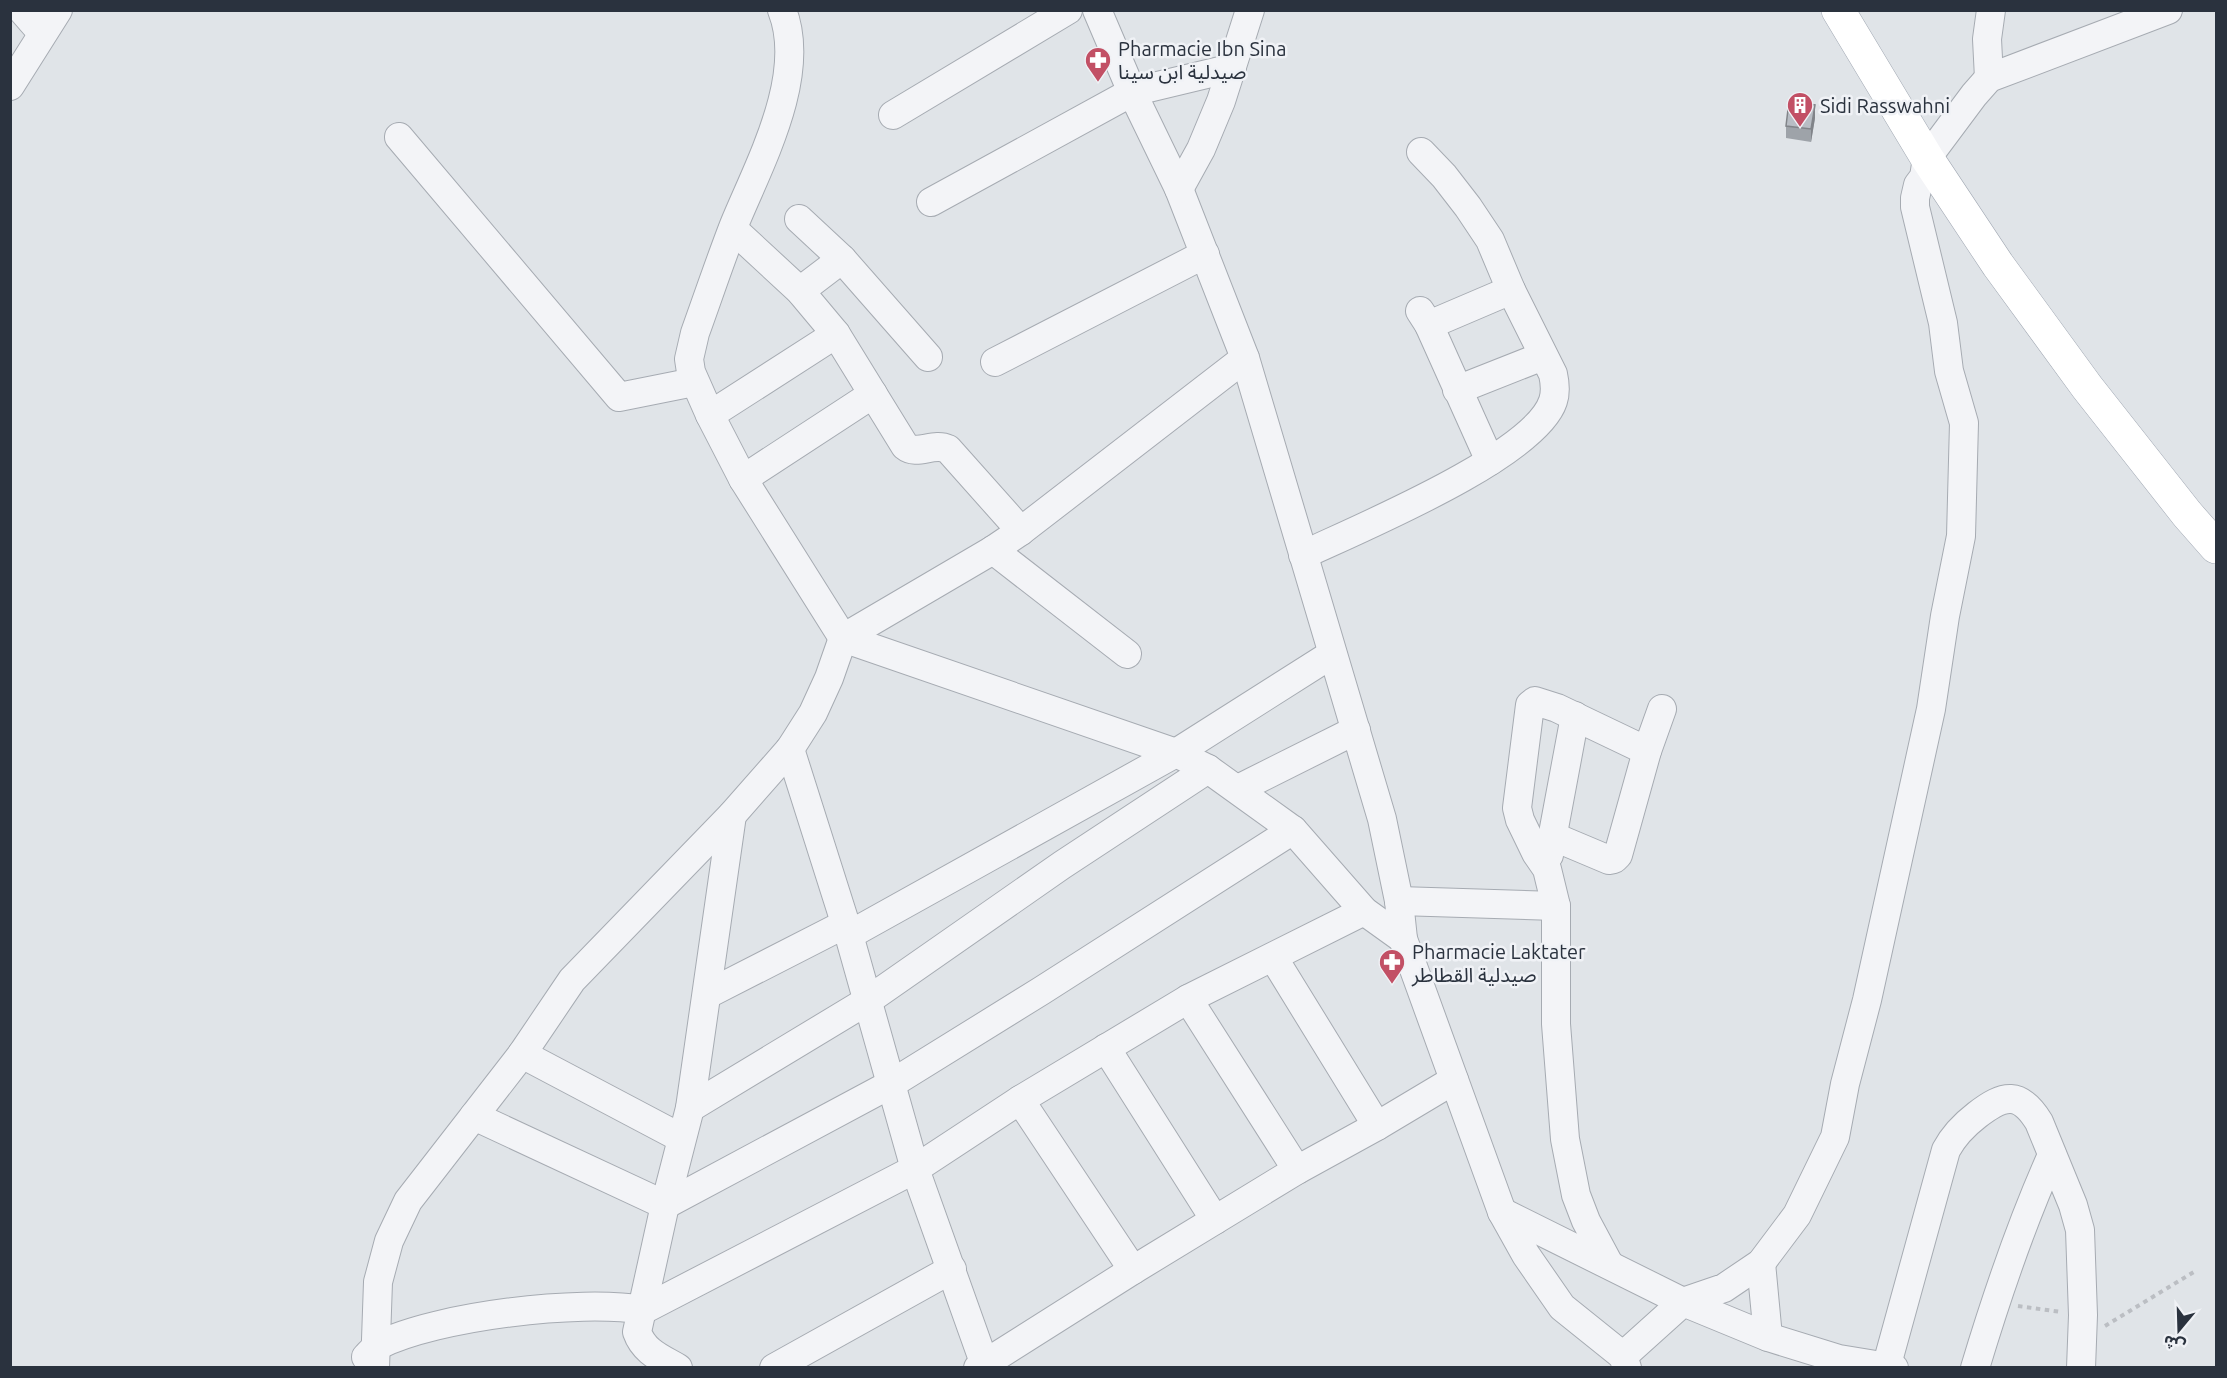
<svg xmlns="http://www.w3.org/2000/svg" width="2227" height="1378" font-family="Ubuntu,'Noto Sans Arabic',sans-serif">
<rect width="100%" height="100%" fill="#e0e4e8"/>
<g fill="none" stroke-linecap="round" stroke-linejoin="round">
<g stroke="#a6abb2" stroke-width="30">
<g id="minor">
<path d="M22 10 42 33"/>
<path d="M782 10C808 76 759 164 734 225 720 261 708 297 695 333L689 359 691 372 710 415 743 479 843 638 1176 753 1208 769 1293 830 1364 911 1403 939"/>
<path d="M1097 10 1132 92 1179 189 1245 358 1382 819 1399 901 1403 939 1502 1212 1526 1255 1562 1307 1623 1356 1627 1368"/>
<path d="M1989 78 1987 39 1991 10"/>
<path d="M10 86 58 10"/>
<path d="M893 115 1068 10"/>
<path d="M399 137 619 397 694 382"/>
<path d="M1179 189 1201 149 1221 101 1250 10"/>
<path d="M931 202 1132 92 1232 68"/>
<path d="M799 219 842 259 928 357"/>
<path d="M733 229 800 291 836 334 905 446C917 456 933 442 948 449L1021 531"/>
<path d="M800 291 842 259"/>
<path d="M1420 311 1429 325 1490 461"/>
<path d="M1429 325 1511 290"/>
<path d="M995 362 1205 254"/>
<path d="M1457 390 1543 356"/>
<path d="M710 415 836 334"/>
<path d="M743 479 873 394"/>
<path d="M993 550 1127 654"/>
<path d="M1303 555C1358 529 1535 456 1553 401 1556 392 1555 383 1553 374L1511 290 1490 240 1468 207 1444 176 1421 152"/>
<path d="M790 749 849 935 915 1169 986 1368"/>
<path d="M1238 789 1356 730"/>
<path d="M1552 836 1609 860 1614 859 1618 855 1647 751 1662 709"/>
<path d="M1549 855 1575 716"/>
<path d="M1399 901 1556 906"/>
<path d="M849 935 1176 753 1332 654"/>
<path d="M1273 957 1377 1126"/>
<path d="M708 994 845 924"/>
<path d="M1188 999 1297 1170"/>
<path d="M1106 1048 1215 1220"/>
<path d="M522 1054 681 1138"/>
<path d="M1020 1100 1133 1270"/>
<path d="M690 1108 867 1001 1062 865 1208 769"/>
<path d="M474 1116 665 1205 891 1084 1041 991 1293 830"/>
<path d="M1502 1212 1683 1302 1724 1288 1761 1263 1797 1215 1835 1137 1845 1084 1867 1000 1931 709 1945 616 1961 536 1964 423 1949 371 1943 323 1915 207V198L1918 185 1924 177 1927 158 1974 95 1989 78 2168 10"/>
<path d="M1761 1263 1768 1337"/>
<path d="M1609 1264 1586 1221 1576 1195 1565 1139 1556 1024V906L1547 869 1536 853 1520 820 1517 808 1530 705 1535 701 1557 708 1647 751"/>
<path d="M1623 1356 1683 1302 1768 1337 1839 1359 1894 1368"/>
<path d="M366 1357C370 1353 374 1348 379 1345 437 1316 580 1299 643 1310L915 1169 1020 1100 1188 999 1364 911"/>
<path d="M375 1368 378 1282 389 1241 408 1201 522 1054 572 980 732 815 790 749 813 713 829 678 843 638 993 550 1021 531 1245 358"/>
<path d="M678 1368C661 1358 644 1352 637 1332L665 1205 690 1108 732 815"/>
<path d="M774 1368 952 1269"/>
<path d="M978 1368 1133 1270 1297 1170 1377 1126 1454 1080"/>
<path d="M1886 1368 1946 1150C1954 1135 1964 1125 1977 1115 2004 1094 2020 1091 2039 1122L2073 1205 2080 1230 2083 1315 2081 1368"/>
<path d="M1975 1368C1997 1295 2021 1224 2052 1155"/>
</g>
</g>
<g stroke="#a1a8b3" stroke-width="34">
<path id="major" d="M1838 10 1927 158 1998 265 2087 387 2187 514 2216 547"/>
</g>
<g stroke="#bbbec3" stroke-width="4" stroke-dasharray="4.5 4.5" stroke-linecap="butt">
<path d="M2018 1306 2061 1312"/>
<path d="M2105 1326 2197 1270"/>
</g>
<use href="#minor" stroke="#f3f4f7" stroke-width="28"/>
<use href="#major" stroke="#fff" stroke-width="33"/>
</g>
<path fill="#9ea3a9" d="M1815 118 1811 142 1786 138V126Z"/>
<path fill="#818489" d="M1815 105V118L1811 142V129Z"/>
<path fill="#b8bdc4" stroke="#818489" stroke-width="1.5" d="M1789 101 1815 105 1811 129 1786 126Z"/>
<defs>
<g id="pharmacy-pin" transform="scale(1.35)"><path d="M0 17L-7.5 6A9.5 9.5 0 1 1 7.5 6Z" fill="#c25065" stroke="#f0f2f6"/><path d="M-2-6h4v4h4v4h-4v4h-4v-4h-4v-4h4Z" fill="#fff"/></g>
<g id="building-pin" transform="scale(1.35)"><path d="M0 17L-7.5 6A9.5 9.5 0 1 1 7.5 6Z" fill="#c25065" stroke="#f0f2f6"/><path d="M-4-6H4V6H1V3H-1V6H-4ZM-2.5-4.3h1.7v1.8h-1.7ZM.8-4.3h1.7v1.8H.8ZM-2.5-1h1.7V.8h-1.7ZM.8-1h1.7V.8H.8Z" fill="#fff"/></g>
</defs>
<g fill-rule="evenodd">
<use href="#pharmacy-pin" x="1098" y="60"/>
<use href="#building-pin" x="1800" y="105"/>
<use href="#pharmacy-pin" x="1392" y="962"/>
</g>
<g text-anchor="middle" dominant-baseline="central" stroke-width="5" stroke-linejoin="round" paint-order="stroke">
<g font-size="20" fill="#2a323e" stroke="#f0f2f6" text-anchor="start">
<text x="1118" y="48">Pharmacie Ibn Sina<tspan x="1118" dy="23">صيدلية ابن سينا</tspan></text>
<text x="1820" y="105">Sidi Rasswahni</text>
<text x="1412" y="951">Pharmacie Laktater<tspan x="1412" dy="23">صيدلية القطاطر</tspan></text>
</g>
</g>
<rect width="2227" height="1378" fill="none" stroke="#2a323e" stroke-width="24"/>
<g transform="translate(2179 1330) rotate(199)" stroke="#f0f2f6" stroke-width="4.5" paint-order="stroke">
<path d="M0-4.5L10 22L0 15L-10 22Z" fill="#2a323e"/>
<text y="-9" font-size="16" font-weight="bold" text-anchor="middle" fill="#2a323e">ش</text>
</g>
</svg>
